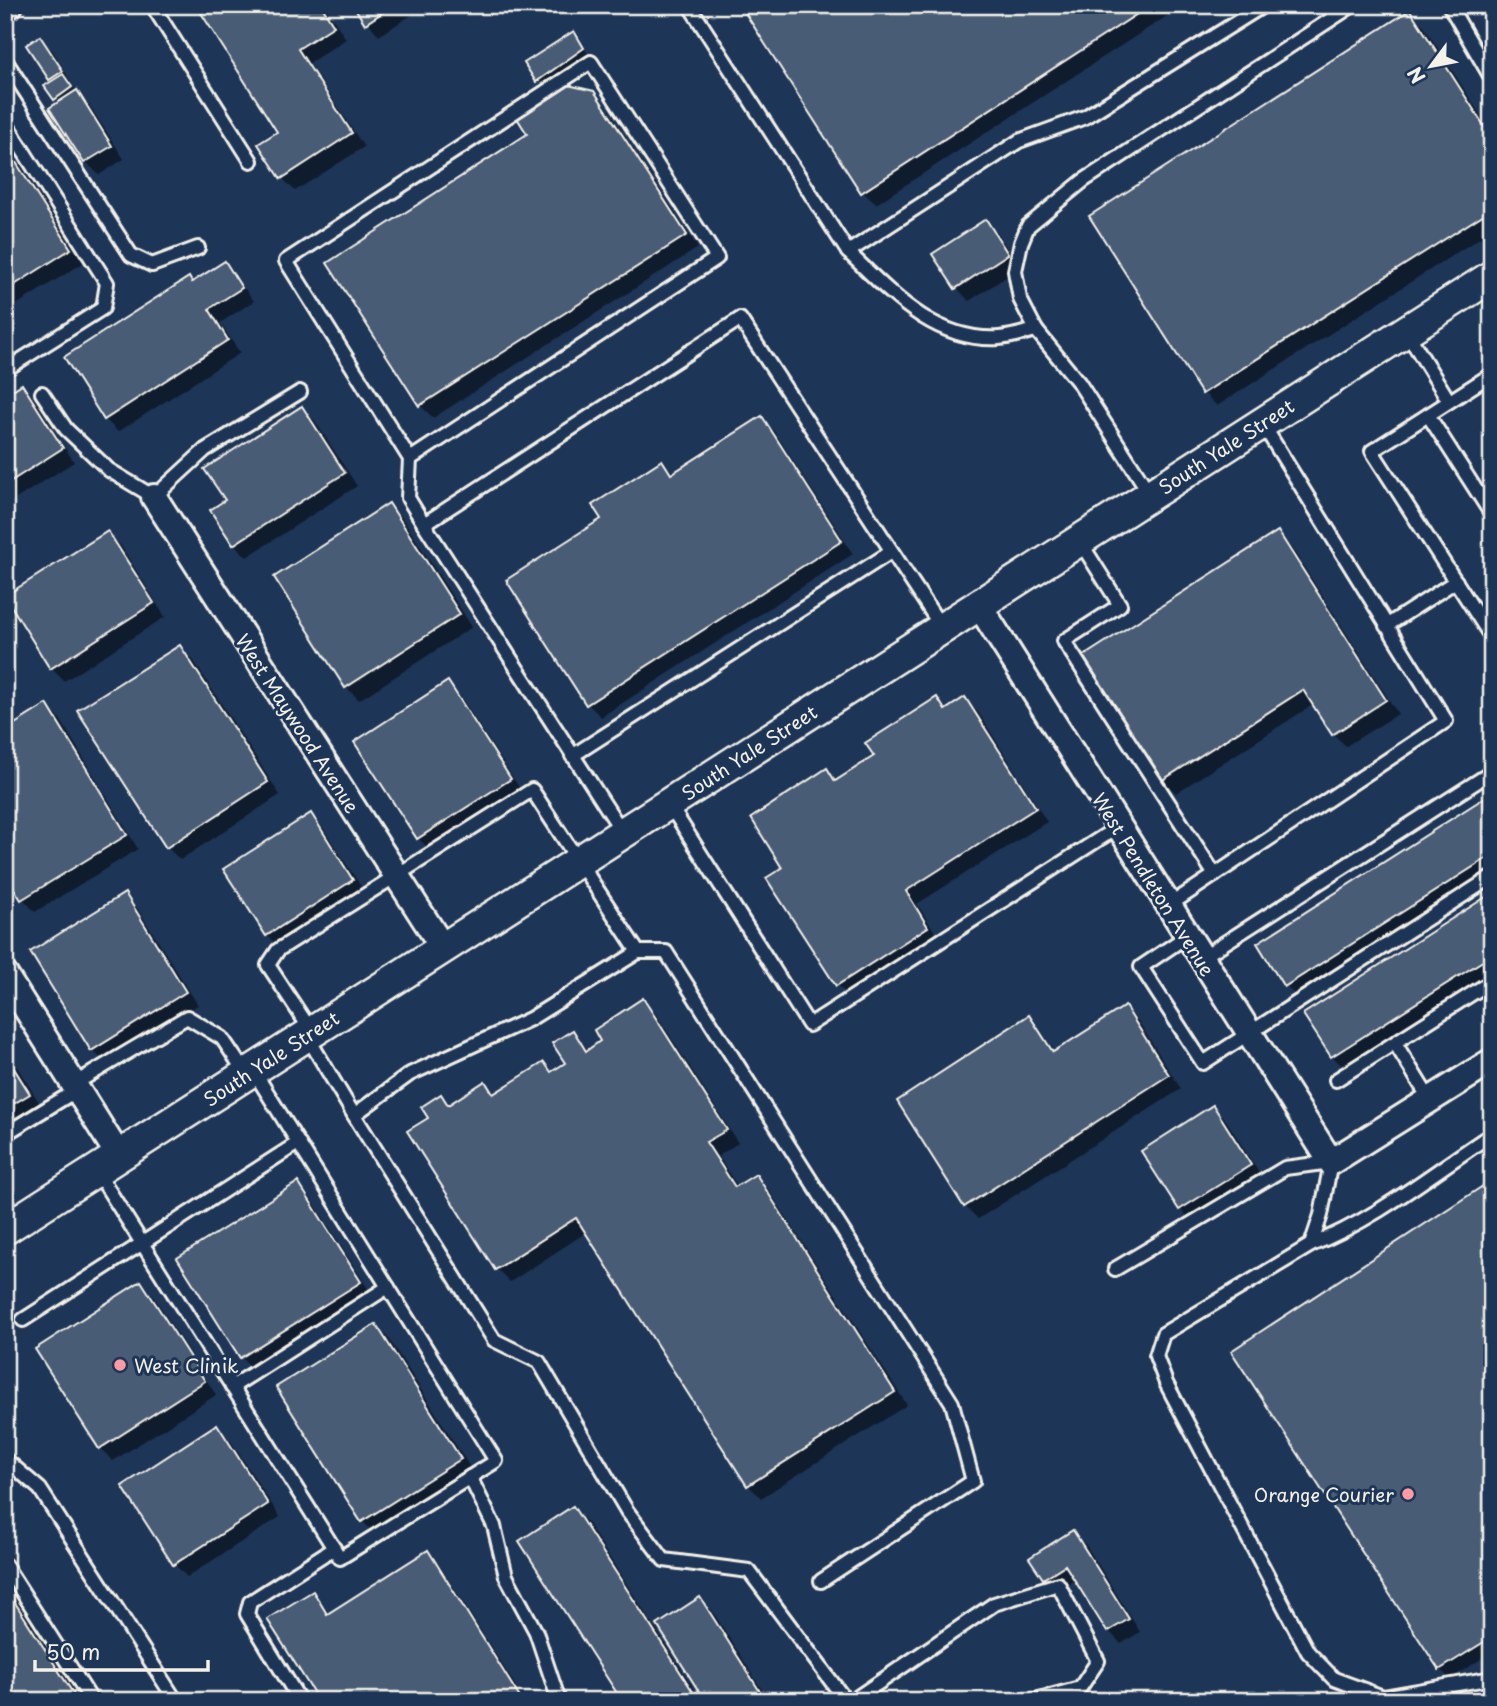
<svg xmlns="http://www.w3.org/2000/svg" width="1497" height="1706" font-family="'Playpen Sans',sans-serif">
<rect width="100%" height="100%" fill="#1d3557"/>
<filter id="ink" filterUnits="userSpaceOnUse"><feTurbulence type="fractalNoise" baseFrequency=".0143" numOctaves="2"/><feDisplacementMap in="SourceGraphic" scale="14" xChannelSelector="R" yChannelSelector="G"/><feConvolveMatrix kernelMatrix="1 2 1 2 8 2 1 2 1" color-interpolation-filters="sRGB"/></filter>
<g filter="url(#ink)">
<g fill="#0007">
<path d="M198 5H324L346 39 309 63 364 147 295 191 282 178 261 145 279 132Z"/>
<path d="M355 5H407L413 14 379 36Z"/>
<path d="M742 5H1184L876 204 863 192Z"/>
<path d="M1186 5H1212L1197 15Z"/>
<path d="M1227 5H1249L1236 14Z"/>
<path d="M1410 13 1423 25 1492 133V230L1217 406 1204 393 1091 217Z"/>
<path d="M573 33 589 55 544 87 527 64Z"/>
<path d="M40 38 53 51 73 86 89 105 124 159 99 175 86 162 51 108 60 103 55 98Z"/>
<path d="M593 93 606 106 698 248 433 418 420 405 330 263Z"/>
<path d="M5 141 83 263 5 312Z"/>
<path d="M985 221 998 234 1020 268 969 301 957 288Z"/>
<path d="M225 263 254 301 220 323 240 353 118 432 105 419 193 284Z"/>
<path d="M22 387 35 400 74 462 5 506V397Z"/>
<path d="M302 408 315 421 357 486 247 557 234 544Z"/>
<path d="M761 418 774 431 853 554 601 717 588 704 603 520 662 462 675 474Z"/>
<path d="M389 505 402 518 472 627 359 700 346 687Z"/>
<path d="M108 533 121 546 165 617 64 681 51 668Z"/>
<path d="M1278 534 1291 547 1398 714 1346 746 1333 734 1314 704 1176 793 1163 780Z"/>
<path d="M180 647 193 660 280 795 180 860 167 847Z"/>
<path d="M448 683 460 696 522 792 431 851 418 838Z"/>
<path d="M937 699 948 710 965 699 978 712 1047 822 917 904 940 940 850 997 837 985 785 869 826 770 838 781 876 757Z"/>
<path d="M47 707 60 719 138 849 35 912 23 899Z"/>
<path d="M1492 795V876L1299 999 1286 986 1259 944Z"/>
<path d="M310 816 323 828 365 893 280 948 267 935Z"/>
<path d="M124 895 137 908 198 1005 105 1062 92 1050Z"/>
<path d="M1492 895V976L1345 1069 1332 1056 1305 1015Z"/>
<path d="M643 1001 656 1014 738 1143 718 1156 738 1187 755 1176 768 1189 907 1405 761 1498 748 1485 587 1232 510 1282 497 1269 409 1132 430 1119 441 1097 450 1105 485 1083 496 1095 543 1064 552 1073 567 1063 573 1032 589 1051 603 1042Z"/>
<path d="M1125 1008 1138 1021 1181 1089 978 1219 965 1206 1029 1018 1056 1052Z"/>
<path d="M5 1048 42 1107 5 1130Z"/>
<path d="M1213 1107 1226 1120 1262 1178 1193 1222 1180 1209Z"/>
<path d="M1492 1182V1652L1450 1679 1440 1669Z"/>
<path d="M297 1184 310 1197 372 1295 254 1370 241 1357Z"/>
<path d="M141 1284 154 1297 216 1395 113 1461 100 1448Z"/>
<path d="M376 1326 389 1339 473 1472 375 1534 362 1521Z"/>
<path d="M217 1427 230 1440 280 1517 187 1577 174 1564Z"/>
<path d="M573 1508 586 1521 702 1701H624Z"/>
<path d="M1073 1532 1086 1545 1140 1632 1121 1644 1109 1631 1076 1579 1057 1591 1044 1578Z"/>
<path d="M427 1553 440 1566 525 1701H321L312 1593 330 1614Z"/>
<path d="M5 1582 81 1701H8L5 1696Z"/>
<path d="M700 1599 713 1612 769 1701H708Z"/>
</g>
<g fill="#485b74" stroke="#f4f1e8" stroke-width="2">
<path d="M196 5H321L334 26 298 49 352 133 281 179 258 144 277 132Z"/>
<path d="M353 5H394L365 24Z"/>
<path d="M740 5H1151L861 193Z"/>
<path d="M1410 10 1492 138V209L1202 394 1089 216Z"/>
<path d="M574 31 584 48 536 82 524 63Z"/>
<path d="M40 36 63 71 49 80 26 45Z"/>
<path d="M63 74 72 87 54 100 44 86Z"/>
<path d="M568 85 594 91 687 235 419 406 327 263 527 134 517 118Z"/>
<path d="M77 90 112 146 84 163 49 108Z"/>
<path d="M5 145 71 249 5 291Z"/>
<path d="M986 219 1008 254 955 289 932 254Z"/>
<path d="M225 261 242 288 209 309 228 340 104 420 64 357 189 277 192 282Z"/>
<path d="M22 384 63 448 5 485V395Z"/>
<path d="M302 406 345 473 233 545 210 510 225 500 204 469Z"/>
<path d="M762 416 842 541 586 705 506 580 601 519 592 505 662 460 671 474Z"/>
<path d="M389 503 460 614 345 688 274 577Z"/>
<path d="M108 531 154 603 50 669 5 596Z"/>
<path d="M1278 531 1386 700 1332 735 1303 690 1161 781 1082 657Z"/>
<path d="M180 645 268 782 166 848 77 710Z"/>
<path d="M448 681 511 779 417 839 354 742Z"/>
<path d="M937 697 945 710 965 697 1036 808 906 891 928 927 836 986 766 878 782 868 751 818 827 768 835 781 874 756 865 743Z"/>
<path d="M47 704 127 835 21 900 5 874V730Z"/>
<path d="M1492 793V855L1284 987 1257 943Z"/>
<path d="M311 813 353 880 266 936 223 869Z"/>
<path d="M125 893 186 992 91 1051 30 952Z"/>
<path d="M1492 893V955L1331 1057 1303 1014Z"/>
<path d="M643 998 727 1130 706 1142 735 1187 756 1174 895 1392 747 1486 576 1218 495 1270 407 1131 428 1118 421 1107 441 1094 448 1105 485 1081 493 1094 544 1062 551 1072 565 1063 552 1043 573 1030 586 1051 600 1041 594 1030Z"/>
<path d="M1125 1006 1169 1075 964 1207 897 1101 1029 1015 1053 1052Z"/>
<path d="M5 1054 30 1094 5 1109Z"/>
<path d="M1213 1105 1251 1165 1179 1210 1141 1151Z"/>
<path d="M1492 1180V1637L1439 1670 1231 1351Z"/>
<path d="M298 1182 361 1282 240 1358 177 1258Z"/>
<path d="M141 1281 205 1381 99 1449 35 1349Z"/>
<path d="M376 1324 461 1459 361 1522 276 1387Z"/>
<path d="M217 1424 268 1504 173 1565 122 1486Z"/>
<path d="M573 1506 699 1701H622L519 1541Z"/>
<path d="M1073 1530 1129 1619 1107 1632 1065 1565 1043 1579 1029 1558Z"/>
<path d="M428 1550 522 1701H319L267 1619 313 1591 327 1614Z"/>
<path d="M5 1587 78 1701 5 1699Z"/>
<path d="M700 1597 766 1701H705L657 1625Z"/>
</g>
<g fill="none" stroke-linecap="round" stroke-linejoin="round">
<g stroke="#f4f1e8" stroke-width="18">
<g id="service">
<path d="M152 5 251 161"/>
<path d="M689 5 848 252 1019 141 1085 117 1264 5"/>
<path d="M1449 5 1492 79"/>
<path d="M5 60 131 255 152 265 198 248"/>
<path d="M5 122 107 283 103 308 5 370"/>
<path d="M848 252C890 292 934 342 999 338 1011 337 1024 333 1036 330"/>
<path d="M1406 331 1449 401"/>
<path d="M1492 374 1372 451 1492 638"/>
<path d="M42 393 66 429 109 470 154 497 205 450 300 392"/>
<path d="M1428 415 1492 515"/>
<path d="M410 459 717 258 591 62 286 261 410 459 408 498 424 524"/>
<path d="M1150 494 1079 383 1036 330 1020 299 1015 271 1021 243 1028 226 1083 181 1353 5"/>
<path d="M1079 540 1120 605 1064 641 1215 875"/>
<path d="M1386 626 1456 581"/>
<path d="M572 756 891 552"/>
<path d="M669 804 809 1025 1118 827"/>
<path d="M623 833 424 524 740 319 942 628"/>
<path d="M1168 906 1446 721 1262 423"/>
<path d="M1187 936 1141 967 1203 1063 1492 877"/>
<path d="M638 952H666L952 1403 973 1481 821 1581"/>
<path d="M1201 958 1492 772"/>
<path d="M307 1036 354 1115 410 1074 530 1019 638 952 532 790 278 950 268 965 312 1032"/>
<path d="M1395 1043 1430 1100"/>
<path d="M1336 1080 1492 981"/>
<path d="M74 1084 187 1017 222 1038 246 1074"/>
<path d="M354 1115 494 1340 539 1362 627 1511 664 1560 749 1571 846 1701"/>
<path d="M5 1134 77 1090"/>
<path d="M96 1170 340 1558 496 1461 253 1070"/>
<path d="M1311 1245C1377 1219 1432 1173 1492 1134"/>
<path d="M1115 1269 1285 1168 1331 1162 1321 1215 1311 1245 1163 1334 1156 1356 1166 1383 1308 1652 1334 1679 1383 1697 1492 1678"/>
<path d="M23 1320 298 1143"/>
<path d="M232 1387 388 1287"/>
<path d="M5 1459 40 1489 176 1701"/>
<path d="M470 1477 494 1526 506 1576 536 1632 559 1701"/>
<path d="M5 1565 92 1701"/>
<path d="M300 1701 247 1614 250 1602 334 1548"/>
<path d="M852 1701 994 1604 1058 1584 1098 1661 1080 1688 1032 1701"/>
</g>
</g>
<g stroke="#f4f1e8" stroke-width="30">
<g id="minor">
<path d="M5 8 10 5"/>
<path d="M154 497 443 948"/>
<path d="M979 605 1331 1162 1492 1061"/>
<path d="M5 975 119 1156"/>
</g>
</g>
<g stroke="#f4f1e8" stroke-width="35">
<path id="tertiary" d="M5 1229 1492 276"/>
</g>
<use href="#service" stroke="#1d3557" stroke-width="12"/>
<use href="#minor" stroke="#1d3557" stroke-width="24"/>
<use href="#tertiary" stroke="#1d3557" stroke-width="30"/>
</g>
</g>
<g fill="#ff9aa2" stroke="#1d3557" stroke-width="2.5">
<circle cx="120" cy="1365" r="7"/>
<circle cx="1408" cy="1494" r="7"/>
</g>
<g text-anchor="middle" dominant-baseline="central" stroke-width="6" stroke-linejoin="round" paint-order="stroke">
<g font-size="19" fill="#f4f1e8" stroke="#1d3557">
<text transform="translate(1226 446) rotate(-33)">South Yale Street</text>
<text transform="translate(298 723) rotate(57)">West Maywood Avenue</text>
<text transform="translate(749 752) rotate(-33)">South Yale Street</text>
<text transform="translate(1154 884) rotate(58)">West Pendleton Avenue</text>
<text transform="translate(271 1058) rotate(-33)">South Yale Street</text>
</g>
<g font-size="19" fill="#f4f1e8" stroke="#1d3557" text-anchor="start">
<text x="134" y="1365">West Clinik</text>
<text x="1394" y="1494" text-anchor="end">Orange Courier</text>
</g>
</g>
<rect width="1497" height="1706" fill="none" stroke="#1d3557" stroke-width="28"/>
<rect x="14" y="14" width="1469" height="1678" fill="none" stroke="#f4f1e8" stroke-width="2.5" filter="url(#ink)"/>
<g transform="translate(1431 66) rotate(238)" stroke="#1d3557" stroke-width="5" paint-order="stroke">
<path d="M0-5L12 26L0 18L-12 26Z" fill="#f4f1e8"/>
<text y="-10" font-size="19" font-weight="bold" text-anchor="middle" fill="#f4f1e8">N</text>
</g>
<path d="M35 1660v10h173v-10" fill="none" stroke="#f4f1e8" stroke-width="3.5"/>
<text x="46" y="1660" font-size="21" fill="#f4f1e8" stroke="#1d3557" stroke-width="5" paint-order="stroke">50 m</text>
</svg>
